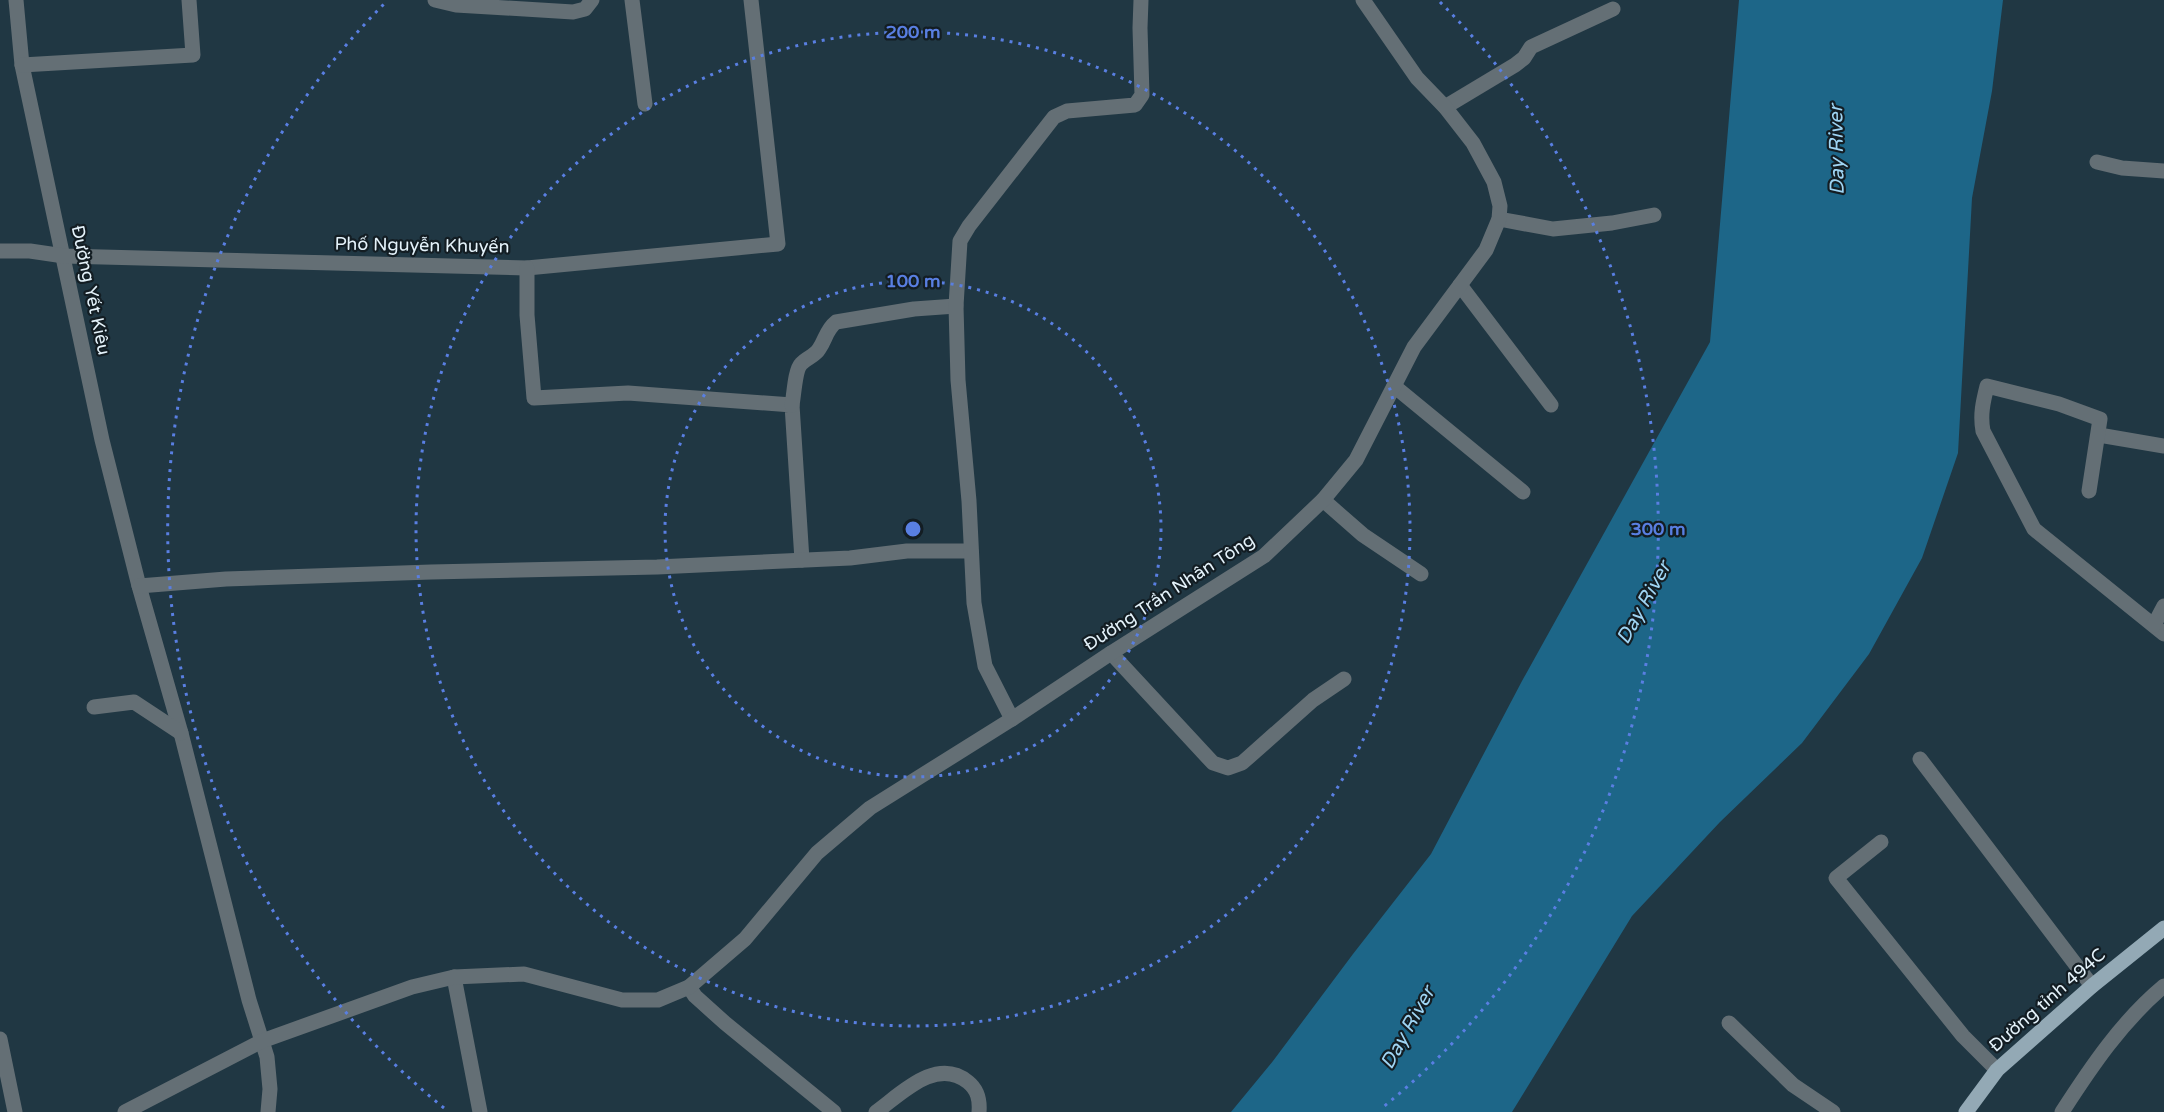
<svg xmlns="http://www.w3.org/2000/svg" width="2164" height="1112" font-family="'Varela Round',sans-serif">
<rect width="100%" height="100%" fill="#203743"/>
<path fill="#1d6688" d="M1739 0H2003L1992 91 1972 198 1958 453 1922 558 1869 654 1802 743 1720 822 1632 916 1512 1112H1231L1273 1061 1353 954 1431 854 1522 681 1710 342Z"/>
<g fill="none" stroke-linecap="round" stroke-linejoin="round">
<g stroke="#646f75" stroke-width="15">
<path d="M16 0 22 65 102 440 139 586 181 733 249 1000 267 1057 270 1089 268 1112"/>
<path d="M435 0 456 5 573 12 585 9 592 0"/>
<path d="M632 0 645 104"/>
<path d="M22 65 193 55 189 0"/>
<path d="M1445 107 1515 65 1524 58 1531 47 1613 9"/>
<path d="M2097 162 2122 168 2164 171"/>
<path d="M1499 219 1553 229 1612 223 1654 215"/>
<path d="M0 251H30L64 256 527 268 778 244 751 0"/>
<path d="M527 268V315L534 398 628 393 792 405 802 560"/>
<path d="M1460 285 1551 405"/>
<path d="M1394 386 1523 492"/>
<path d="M792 405C794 395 795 370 801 364 806 358 815 356 819 349 826 339 826 330 836 322L914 309 956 306"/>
<path d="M2099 435 2164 446"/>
<path d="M2089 491 2100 419 2059 404 1987 386C1983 402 1980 415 1983 431L2034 529 2164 634"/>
<path d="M1323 500 1363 535 1421 574"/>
<path d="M139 586 226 579 431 572 657 567 850 558 907 551H971"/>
<path d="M2154 625 2164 606"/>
<path d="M1111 653 1213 763 1228 768 1242 763 1313 700 1344 679"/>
<path d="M94 707 134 702 181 733"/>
<path d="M1012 719 985 666 974 603 969 501 958 380 956 306 960 241 969 226 1054 117 1067 111 1135 105 1142 95 1140 28 1141 0"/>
<path d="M1920 759 2092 986"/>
<path d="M1881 842 1836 878 1963 1036 1997 1070"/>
<path d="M454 977 480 1112"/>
<path d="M689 987 695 996 725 1023 834 1112"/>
<path d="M1729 1023 1793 1085 1833 1112"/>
<path d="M0 1039 15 1112"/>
<path d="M125 1112 262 1041 412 987 454 977 524 974 622 1000H658L689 987 745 939 817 853 870 808 1012 719 1111 653 1264 556 1323 500 1356 460 1414 347 1486 250 1499 219 1500 206 1494 182 1473 143 1445 107 1417 78 1363 0"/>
<path d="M876 1112C900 1095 936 1056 968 1082 978 1090 980 1100 979 1112"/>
<path d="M2062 1112C2091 1067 2122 1021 2164 986"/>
</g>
<path stroke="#93a9b5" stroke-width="15" d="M1966 1112 1997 1070 2092 986 2164 928"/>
</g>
<g fill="none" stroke="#597fe2" stroke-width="3" stroke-dasharray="3 6">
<circle cx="913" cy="529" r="248"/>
<circle cx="913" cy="529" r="497"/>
<path d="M444 1108A745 745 0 0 1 386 2M1440 2A745 745 0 0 1 1382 1108"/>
</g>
<g text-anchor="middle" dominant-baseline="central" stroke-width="4.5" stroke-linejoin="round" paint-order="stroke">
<g font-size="18" fill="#e4f2fa" stroke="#131d23">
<text transform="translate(422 245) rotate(1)">Phố Nguyễn Khuyến</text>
<text transform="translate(91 290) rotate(78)">Đường Yết Kiêu</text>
<text transform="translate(1169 592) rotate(-33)">Đường Trần Nhân Tông</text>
<text transform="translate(2047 1000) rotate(-41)">Đường tỉnh 494C</text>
</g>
<g font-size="20" font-style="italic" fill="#9fd5f4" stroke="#131d23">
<text transform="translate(1837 150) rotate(-91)">Day River</text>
<text transform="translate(1644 603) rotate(-61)">Day River</text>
<text transform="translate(1408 1028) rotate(-61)">Day River</text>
</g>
</g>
<circle cx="913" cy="529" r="9" fill="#597fe2" stroke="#131d23" stroke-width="3"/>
<g font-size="18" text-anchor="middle" font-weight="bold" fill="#597fe2" stroke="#131d23" stroke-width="4.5" stroke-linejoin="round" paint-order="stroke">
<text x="913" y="38">200 m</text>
<text x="913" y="287">100 m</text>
<text x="1658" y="535">300 m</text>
</g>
</svg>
